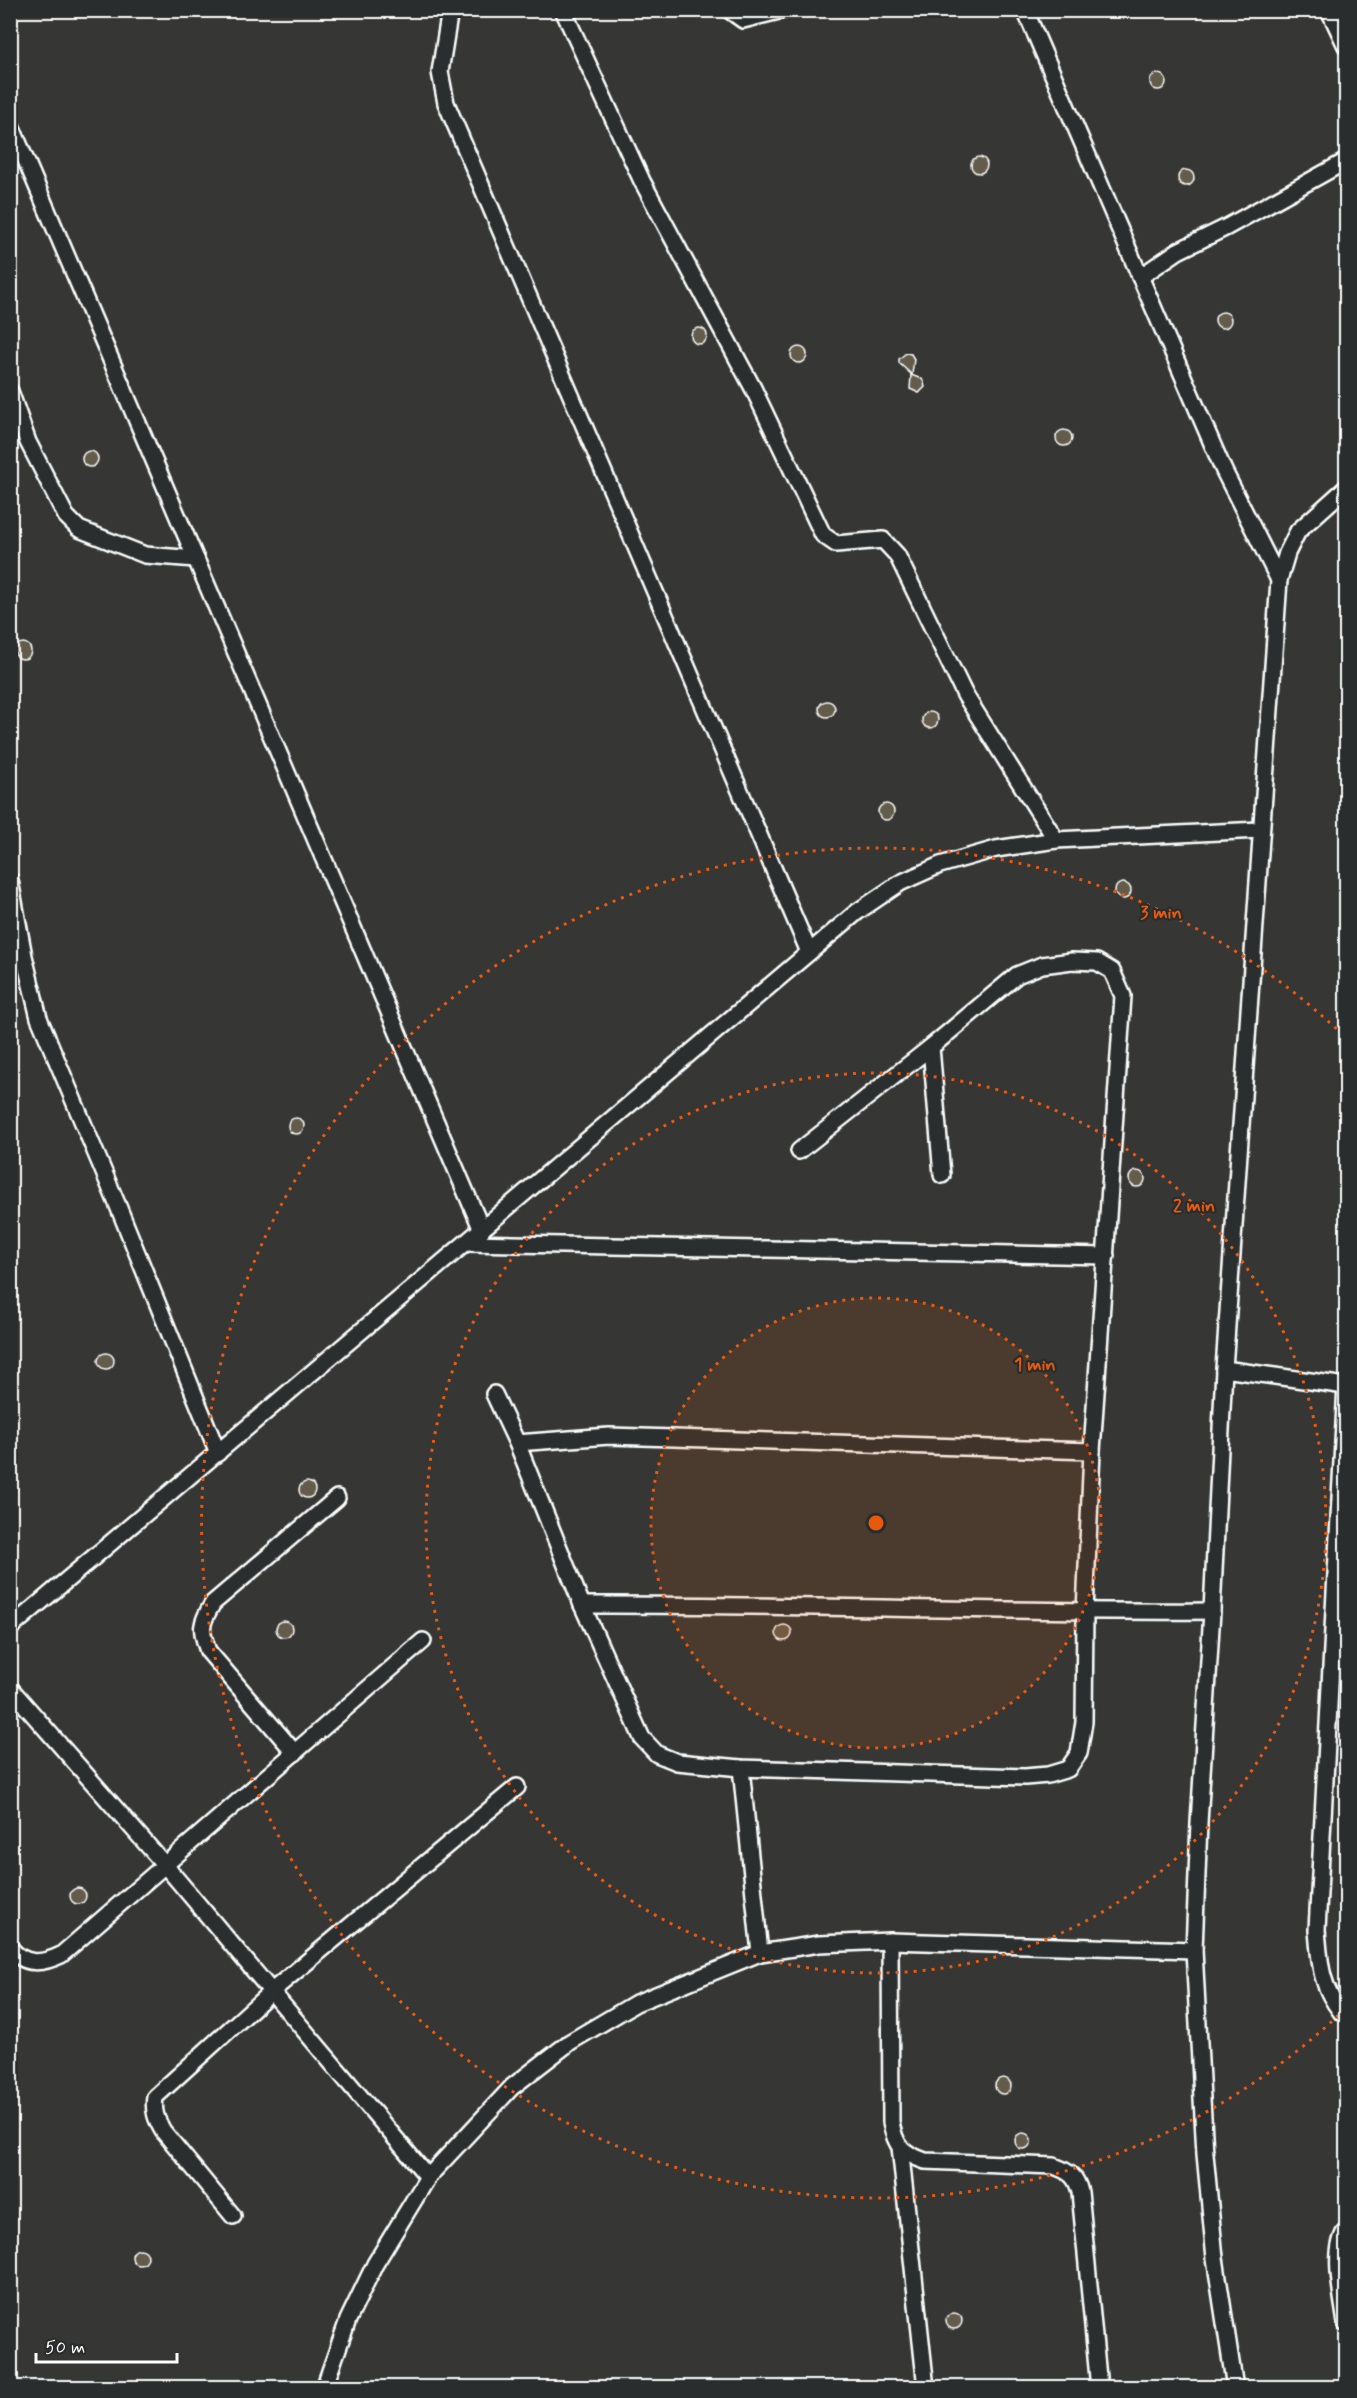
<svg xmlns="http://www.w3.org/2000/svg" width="1357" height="2398" font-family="Mynerve,sans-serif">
<rect width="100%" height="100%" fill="#363634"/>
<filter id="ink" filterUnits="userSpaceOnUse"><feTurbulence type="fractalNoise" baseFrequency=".0167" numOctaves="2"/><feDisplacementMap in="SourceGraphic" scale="12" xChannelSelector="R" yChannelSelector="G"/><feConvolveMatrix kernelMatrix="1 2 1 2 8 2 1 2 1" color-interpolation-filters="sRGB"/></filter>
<g filter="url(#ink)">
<g fill="#645c4c" stroke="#fff" stroke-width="1.5">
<circle cx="1158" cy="82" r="8"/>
<circle cx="979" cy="165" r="8"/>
<circle cx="1186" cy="178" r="8"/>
<circle cx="1223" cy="320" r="8"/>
<circle cx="699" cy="336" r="8"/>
<circle cx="799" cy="355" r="8"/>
<path d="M906 353 911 354 914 359 912 375 899 363V359Z"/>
<path d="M911 375 922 379 924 383 925 387 919 393 910 389Z"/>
<circle cx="1064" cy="438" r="8"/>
<circle cx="90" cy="459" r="8"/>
<circle cx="23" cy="651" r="8"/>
<circle cx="827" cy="709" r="8"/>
<circle cx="930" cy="720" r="8"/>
<circle cx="886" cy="812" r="8"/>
<circle cx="1123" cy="891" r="8"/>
<circle cx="296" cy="1126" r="8"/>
<circle cx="1137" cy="1179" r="8"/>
<circle cx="106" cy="1361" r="8"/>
<circle cx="307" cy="1490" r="8"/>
<circle cx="284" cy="1629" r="8"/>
<circle cx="784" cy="1633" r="8"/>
<circle cx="78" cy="1896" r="8"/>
<circle cx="1003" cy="2086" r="8"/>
<circle cx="1023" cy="2141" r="8"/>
<circle cx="140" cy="2257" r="8"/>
<circle cx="954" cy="2321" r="8"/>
</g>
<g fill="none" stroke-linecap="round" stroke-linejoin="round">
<g stroke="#fff" stroke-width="20">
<g id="street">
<path d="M450 10 440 72 446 103 809 952"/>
<path d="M563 10 642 181 753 388 823 535 836 544 883 540 897 555 965 695 1056 840"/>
<path d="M729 10 743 20 783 10"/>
<path d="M1025 10 1224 471 1279 580"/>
<path d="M1329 10 1346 46"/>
<path d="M10 123 482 1230"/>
<path d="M1140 277 1178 251 1227 227 1346 161"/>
<path d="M10 391 28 442 66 516 79 529 145 555 196 559"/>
<path d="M10 880 24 956 39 1018 118 1206 218 1453"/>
<path d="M931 1047 942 1175"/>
<path d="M466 1243 1106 1256"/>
<path d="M1224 1369 1346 1386"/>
<path d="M1346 1386 1317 1930C1320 1964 1320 1985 1342 2013H1346"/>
<path d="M494 1394 517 1443 582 1605 642 1738 657 1754 677 1762 741 1768 1025 1777 1048 1775 1068 1769 1079 1753 1084 1722 1085 1612 1092 1451 1123 996 1112 971 1097 962 1072 961 1042 965 1017 975 931 1047 799 1151"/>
<path d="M517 1443 609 1436 1092 1451"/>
<path d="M582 1605C792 1604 1002 1613 1212 1611"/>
<path d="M10 1628 857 912 900 883 940 865 996 849 1056 840 1260 830"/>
<path d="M10 1688 164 1864 428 2177"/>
<path d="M295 1753 208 1651C200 1629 200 1624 213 1603L337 1498"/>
<path d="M741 1768 760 1953"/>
<path d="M890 1941 891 2122C895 2146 902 2153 925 2161L1054 2166C1070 2172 1076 2176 1080 2192L1099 2388"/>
<path d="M10 1948C25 1966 42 1964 61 1955L423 1641"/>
<path d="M900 2147 926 2388"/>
<path d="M233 2216 163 2131C156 2119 153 2111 155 2097L272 1991 517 1787"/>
<path d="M1346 2230C1331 2251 1343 2299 1346 2324"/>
<path d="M324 2388 348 2320 375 2264 428 2177 512 2087 570 2042 636 2003 760 1953 819 1944 890 1941 1194 1950"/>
<path d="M1235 2388 1215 2258 1205 2154 1194 1950 1199 1823 1212 1611 1224 1369 1279 580 1287 553 1298 531 1346 488"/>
</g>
</g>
<use href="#street" stroke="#2a2d2e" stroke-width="15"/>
</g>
</g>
<circle cx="876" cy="1523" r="225" fill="#e8590c" fill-opacity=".12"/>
<g fill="none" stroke="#e8590c" stroke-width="3" stroke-dasharray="3 6">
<circle cx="876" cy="1523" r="225"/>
<circle cx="876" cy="1523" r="450"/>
<path d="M1345 2009A675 675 0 1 1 1345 1037"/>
</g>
<circle cx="876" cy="1523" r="9" fill="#e8590c" stroke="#2a2d2e" stroke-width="3"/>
<g font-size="18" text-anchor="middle" font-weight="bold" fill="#e8590c" stroke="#2a2d2e" stroke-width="4.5" stroke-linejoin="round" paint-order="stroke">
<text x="1161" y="918">3 min</text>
<text x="1194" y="1211">2 min</text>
<text x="1035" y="1370">1 min</text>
</g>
<rect width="1357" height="2398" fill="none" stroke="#2a2d2e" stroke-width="36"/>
<rect x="18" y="18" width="1321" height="2362" fill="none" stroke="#fff" stroke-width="2" filter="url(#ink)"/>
<path d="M36 2353v9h141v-9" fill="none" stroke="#ffffff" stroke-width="3"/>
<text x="45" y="2353" font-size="18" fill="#ffffff" stroke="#2a2d2e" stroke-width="4.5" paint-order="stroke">50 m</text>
</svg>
